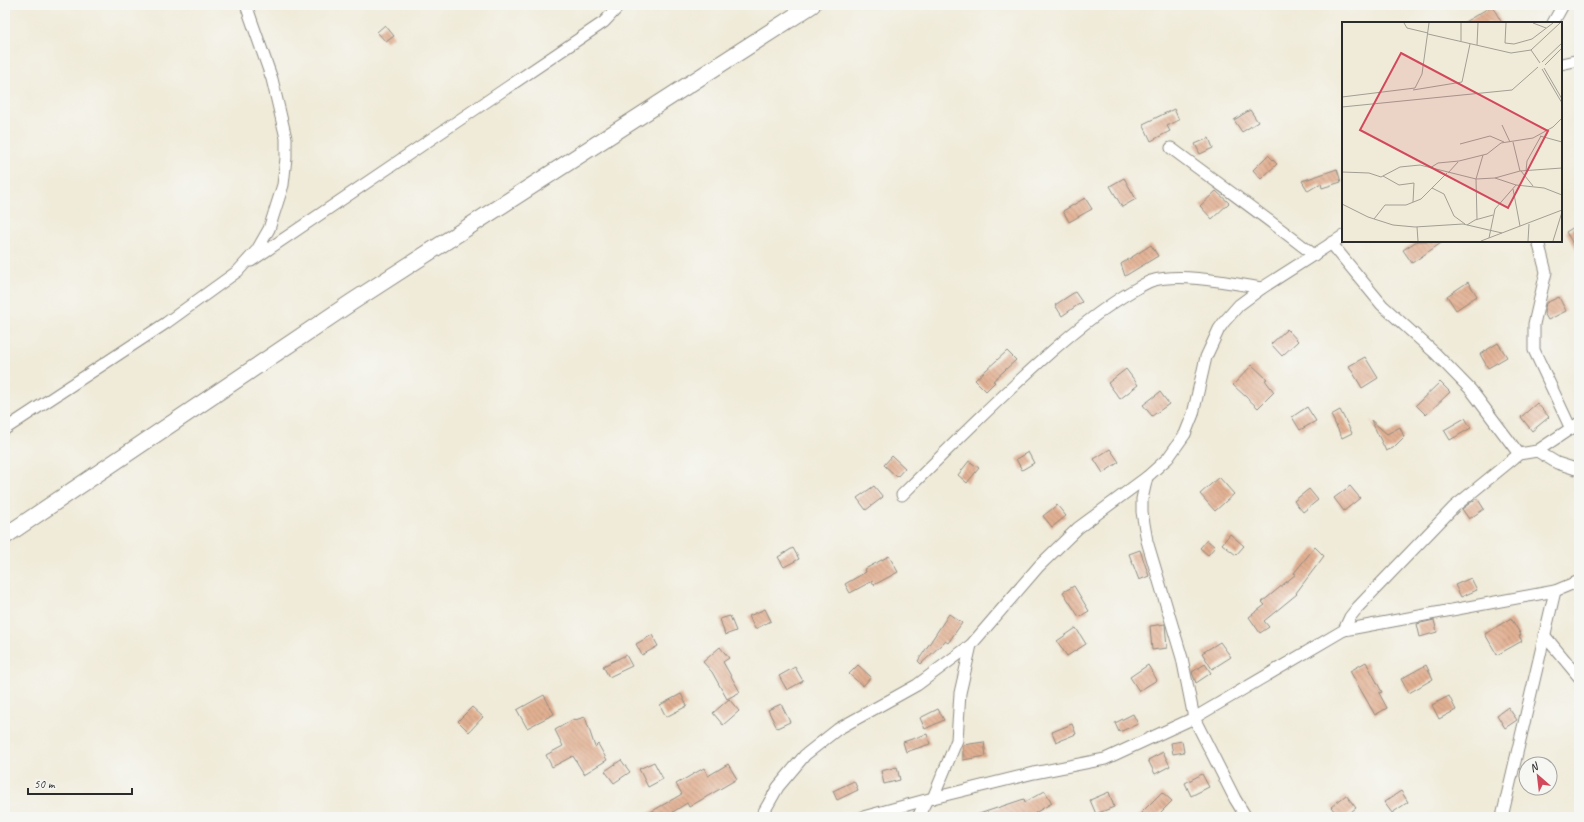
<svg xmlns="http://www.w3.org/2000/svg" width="1584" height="822" font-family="Caveat,sans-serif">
<defs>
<pattern id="building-back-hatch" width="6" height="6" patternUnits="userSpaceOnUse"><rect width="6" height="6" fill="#e2b093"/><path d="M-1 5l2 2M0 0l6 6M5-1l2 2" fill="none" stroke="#b78f78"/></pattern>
</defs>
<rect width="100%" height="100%" fill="#f6f6f2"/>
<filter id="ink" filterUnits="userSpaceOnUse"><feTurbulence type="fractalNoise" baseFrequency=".025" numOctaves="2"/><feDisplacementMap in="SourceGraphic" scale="8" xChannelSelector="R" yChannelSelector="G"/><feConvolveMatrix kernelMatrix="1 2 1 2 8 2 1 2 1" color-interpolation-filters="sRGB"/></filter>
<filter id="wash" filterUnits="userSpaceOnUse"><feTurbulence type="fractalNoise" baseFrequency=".012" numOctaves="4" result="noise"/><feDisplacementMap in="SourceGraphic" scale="16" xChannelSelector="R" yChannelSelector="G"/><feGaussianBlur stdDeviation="0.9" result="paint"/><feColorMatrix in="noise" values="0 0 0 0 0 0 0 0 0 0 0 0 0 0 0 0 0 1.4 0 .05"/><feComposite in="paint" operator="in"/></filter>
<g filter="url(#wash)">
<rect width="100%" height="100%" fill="#f0ebd9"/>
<g id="blocks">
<g fill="url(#building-back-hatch)">
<path d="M1492 6 1502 23H1463Z"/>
<path d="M385 25 394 36 386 42 377 32Z"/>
<path d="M1174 109 1179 120 1167 126 1170 131 1151 141 1143 124Z"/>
<path d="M1250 110 1258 122 1242 132 1234 120Z"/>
<path d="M1209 138 1213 148 1200 154 1195 144Z"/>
<path d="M1268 155 1277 164 1261 179 1253 170Z"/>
<path d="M1337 169 1341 182 1322 188 1321 183 1308 191 1302 181Z"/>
<path d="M1124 178 1136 199 1122 207 1110 186Z"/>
<path d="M1216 191 1229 203 1212 219 1200 206Z"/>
<path d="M1085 198 1092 209 1069 222 1063 211Z"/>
<path d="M1579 224V254L1566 232Z"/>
<path d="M1417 241H1444L1412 263 1403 250Z"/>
<path d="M1151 245 1158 256 1125 276 1121 264Z"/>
<path d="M1468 282 1477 296 1456 310 1447 296Z"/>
<path d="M1075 292 1082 302 1062 316 1055 305Z"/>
<path d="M1559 297 1566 311 1548 320 1544 313 1546 303Z"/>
<path d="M1287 329 1298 341 1282 356 1271 344Z"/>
<path d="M1498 343 1507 357 1488 368 1480 354Z"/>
<path d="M1007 351 1016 360 993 381 995 382 986 391 975 380Z"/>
<path d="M1365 357 1378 378 1362 388 1349 366Z"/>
<path d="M1252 365 1267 379 1265 380 1274 392 1258 408 1233 385Z"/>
<path d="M1126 369 1138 385 1120 399 1108 383Z"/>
<path d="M1440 382 1450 392 1426 415 1416 405Z"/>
<path d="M1160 392 1169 404 1152 416 1143 405Z"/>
<path d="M1537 403 1549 417 1532 431 1521 417Z"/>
<path d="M1307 407 1316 421 1300 430 1292 417Z"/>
<path d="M1340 410 1352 433 1342 438 1331 415Z"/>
<path d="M1465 418 1471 428 1450 440 1444 430Z"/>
<path d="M1371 420 1387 434 1400 427 1404 437 1393 448 1386 451Z"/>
<path d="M1110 449 1119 462 1103 473 1094 459Z"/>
<path d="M1028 452 1034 463 1022 470 1016 459Z"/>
<path d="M892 456 905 468 897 477 884 465Z"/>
<path d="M969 461 979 468 967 483 958 475Z"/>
<path d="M1219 477 1234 494 1215 511 1200 494Z"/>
<path d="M874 486 883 497 866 510 857 498Z"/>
<path d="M1350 486 1360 498 1344 511 1334 498Z"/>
<path d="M1309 489 1318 500 1303 512 1294 501Z"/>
<path d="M1477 498 1484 509 1469 519 1462 509Z"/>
<path d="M1057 505 1066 516 1052 527 1043 516Z"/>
<path d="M1230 534 1244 546 1236 555 1222 544Z"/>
<path d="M1207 540 1215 547 1208 555 1200 548Z"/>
<path d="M1315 547 1324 556 1296 593 1297 594 1264 621 1269 627 1260 633 1249 617 1265 605 1262 602 1296 574 1294 573Z"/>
<path d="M793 548 799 559 784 567 778 557Z"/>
<path d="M1140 550 1149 576 1139 580 1129 554Z"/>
<path d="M889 556 898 572 874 585 872 581 850 593 845 584 866 572 865 569Z"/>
<path d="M1471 578 1477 590 1461 597 1455 585Z"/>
<path d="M1074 586 1089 611 1079 617 1063 592Z"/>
<path d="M765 609 771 621 755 629 749 616Z"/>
<path d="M949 614 962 623 948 643 945 641 921 664 918 661Z"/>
<path d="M730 616 736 631 725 635 720 619Z"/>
<path d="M1511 618 1521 635 1519 636 1522 641 1497 655 1485 634Z"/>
<path d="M1434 620 1437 632 1420 637 1417 624Z"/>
<path d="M1165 624 1167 648 1152 650 1150 626Z"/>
<path d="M1076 628 1086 644 1067 656 1057 641Z"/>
<path d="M652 635 658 646 642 655 636 644Z"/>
<path d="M1220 642 1231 657 1212 669 1202 653Z"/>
<path d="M720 647 729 658 723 662 740 692 727 699 712 672 703 662Z"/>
<path d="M626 655 632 666 609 677 603 666Z"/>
<path d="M1366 662 1382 692 1379 693 1387 708 1375 715 1350 671Z"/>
<path d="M1205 664 1211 673 1196 683 1192 672Z"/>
<path d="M858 665 871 677 863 686 849 674Z"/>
<path d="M1148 665 1157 680 1139 691 1130 677Z"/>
<path d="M1426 665 1433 679 1409 693 1401 679Z"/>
<path d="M795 667 803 681 787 690 779 676Z"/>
<path d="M681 694 687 706 666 717 660 705Z"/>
<path d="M544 695 554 714 527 728 517 710Z"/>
<path d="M1449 696 1456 710 1439 719 1432 705Z"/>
<path d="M729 699 739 711 723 725 713 713Z"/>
<path d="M781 704 790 722 777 728 768 710Z"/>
<path d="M472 707 483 717 469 732 458 721Z"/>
<path d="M1508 707 1517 720 1505 728 1497 715Z"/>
<path d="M938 709 944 720 925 729 920 718Z"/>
<path d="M1133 714 1138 724 1119 732 1115 723Z"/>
<path d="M585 717 595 747 598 744 607 760 584 774 573 756 552 767 546 755 563 746 555 730 574 719 575 720Z"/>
<path d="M1072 724 1076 734 1056 742 1052 732Z"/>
<path d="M927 734 930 744 906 752 903 742Z"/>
<path d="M1182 741 1184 752 1173 754 1171 743Z"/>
<path d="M984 742 986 756 963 760V745Z"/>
<path d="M1163 752 1170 766 1155 774 1148 760Z"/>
<path d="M621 760 630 772 614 783 605 771Z"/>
<path d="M654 762 663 779 648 787 639 769Z"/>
<path d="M728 764 737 779 689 807 687 803 665 817H642L682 794 676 784 704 768 708 776Z"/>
<path d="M897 767 900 780 884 784 881 771Z"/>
<path d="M1202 774 1209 787 1191 796 1185 783Z"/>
<path d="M854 781 858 790 837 800 833 791Z"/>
<path d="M1045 791 1052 803 1035 813 1037 817H977L976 815 1024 799 1025 802Z"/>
<path d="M1401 791 1408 802 1392 813 1384 802Z"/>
<path d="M1109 792 1114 807 1096 814 1090 800Z"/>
<path d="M1162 792 1172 801 1156 817H1137Z"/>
<path d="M1346 795 1356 808 1344 817H1339L1331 807Z"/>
</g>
</g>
</g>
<g filter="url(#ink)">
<use href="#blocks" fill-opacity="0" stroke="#8e8b82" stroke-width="1"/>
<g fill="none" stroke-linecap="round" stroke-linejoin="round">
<g stroke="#8e8b82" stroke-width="13">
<g id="street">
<path d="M1553 23 1563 5"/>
<path d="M1561 64 1579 60"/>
<path d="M1171 148C1219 184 1267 218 1314 255"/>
<path d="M1538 241 1546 272 1534 324V350L1571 429"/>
<path d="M1331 243 1382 305 1435 353 1471 390 1519 454"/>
<path d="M251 261 604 22 620 5"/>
<path d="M5 429 166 323 238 271 257 250 269 229 283 185 286 158V138L272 79 246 5"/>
<path d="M1537 451 1557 463 1579 470"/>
<path d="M1147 477 1142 499V512L1147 541 1182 658 1194 718 1235 799 1246 817"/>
<path d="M902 495C951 446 1000 397 1052 351 1078 328 1103 308 1132 291 1138 288 1145 283 1151 281 1181 272 1231 283 1262 288"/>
<path d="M1344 630 1555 591 1579 581"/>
<path d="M1544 635 1579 677"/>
<path d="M933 798 957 740 960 693 971 645"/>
<path d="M761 817 778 787 805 755 838 729 917 685 971 645 1039 566 1078 528 1147 477 1168 458 1185 434 1193 414 1206 357 1219 329 1224 322 1239 305 1262 288 1343 236"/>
<path d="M863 817 933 798 1034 773 1105 759 1194 718 1344 630 1350 617 1358 607 1454 507 1519 454 1537 451 1579 423"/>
<path d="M918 817 926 801"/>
<path d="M1502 817 1555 591"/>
</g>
</g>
<g stroke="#8e8b82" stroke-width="18">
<path id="secondary" d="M5 536 352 302 812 5"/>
</g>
<use href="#street" stroke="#fff" stroke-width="11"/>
<use href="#secondary" stroke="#fff" stroke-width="16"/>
</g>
</g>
<g transform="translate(1342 22)">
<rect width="220" height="220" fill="#f0ebd9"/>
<path fill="none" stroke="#a19e93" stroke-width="1" d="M62 1 65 6 86 11M164 1 163 21 172 22 190 17 211 1M191 1 204 6M86 12 169 31 189 28M119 19V1M135 23 136 1M200 40 220 21M198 41 189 28 218 1M203 43 220 26M202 46 220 77M200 47 220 81M71 68 120 60 128 22M0 75 73 66 80 52 87 1M0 85 170 68 196 45M160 103 168 120M198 114 220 120M171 120 178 149M118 122 148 114 162 120M88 146 96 141 117 139 145 132 159 121 191 116 211 105 220 96M179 149 191 164M184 149 185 139 199 114M0 150 27 151 39 155 58 145 78 143 134 157 153 156 178 149 220 146M106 151 116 140M41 154 57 163 72 161 71 180M153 156 174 163 202 166 220 173M90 166 102 172 112 194 123 202M171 167 178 204M0 182 26 195 51 203 73 205 121 202 160 211M32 197 43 183H64L79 177 105 151M135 197 134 157 141 133M125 203 133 198 151 193M75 205 76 219M147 216 153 187 174 163M139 219 220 188M186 219 187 202M211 219 220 190"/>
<path fill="#d1495b" fill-opacity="0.15" stroke="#d1495b" stroke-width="2" d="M59 31 206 109 166 186 18 108Z"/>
<rect width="220" height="220" fill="none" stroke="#2b2b2b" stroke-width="2"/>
</g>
<rect width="1584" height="822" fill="none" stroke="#f6f6f2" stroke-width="20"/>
<g transform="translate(1538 776) rotate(332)"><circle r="19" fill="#f6f6f2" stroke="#a5a5a2"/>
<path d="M0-3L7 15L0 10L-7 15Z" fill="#d1495b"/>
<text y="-6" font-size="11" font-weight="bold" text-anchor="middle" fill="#2b2b2b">N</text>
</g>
<path d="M28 788v6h104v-6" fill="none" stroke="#2b2b2b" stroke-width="2"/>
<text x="34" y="788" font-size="12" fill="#2b2b2b" stroke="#f6f6f2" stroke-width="3" paint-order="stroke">50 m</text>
</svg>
